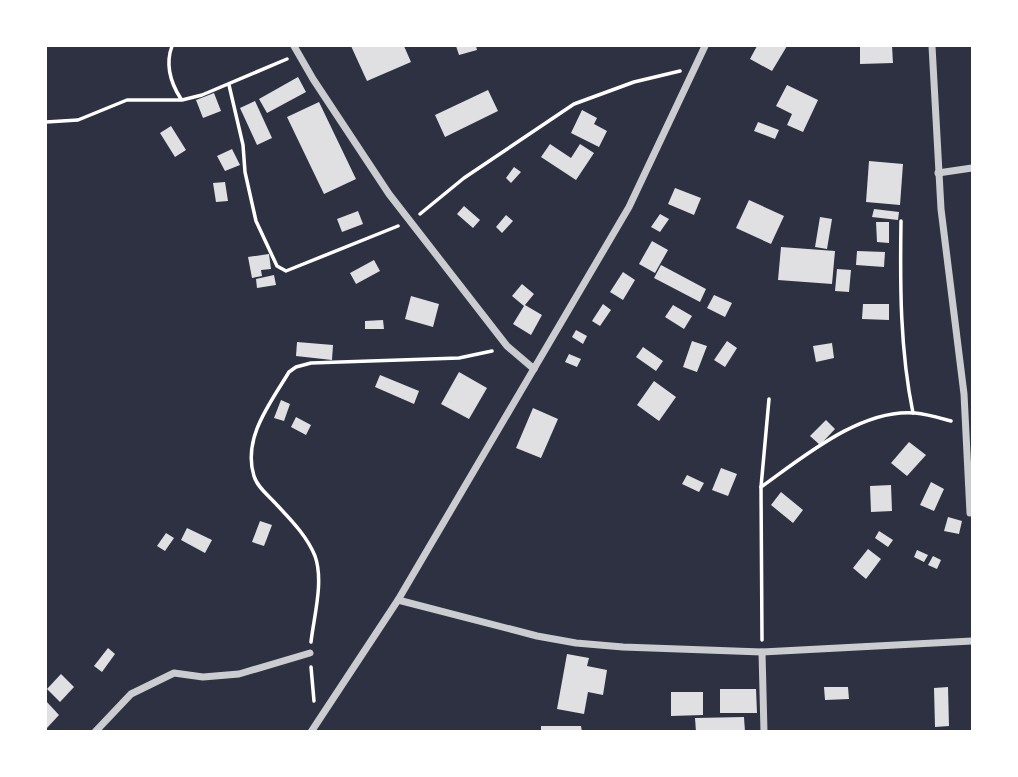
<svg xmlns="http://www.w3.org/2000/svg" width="1018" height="777" font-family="Arial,sans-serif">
<rect width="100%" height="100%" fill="#2d3142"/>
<g fill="#e0e0e3">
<path d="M351 46H404L411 62 367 81Z"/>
<path d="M456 46H476L477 50 459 55Z"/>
<path d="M757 46H787L772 71 750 59Z"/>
<path d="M860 46H892L893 63 860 64Z"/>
<path d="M298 77 306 92 267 113 259 99Z"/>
<path d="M787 85 818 100 803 132 787 125 792 114 776 106Z"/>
<path d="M488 90 498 111 445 137 435 115Z"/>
<path d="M214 93 221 111 203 118 196 100Z"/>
<path d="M255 101 272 138 257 145 240 108Z"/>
<path d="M319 102 356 179 324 194 287 117Z"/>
<path d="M582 110 597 118 594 124 607 131 599 147 571 133Z"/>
<path d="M758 122 779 130 775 139 754 131Z"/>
<path d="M171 126 186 150 175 157 160 133Z"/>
<path d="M550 144 571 158 580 144 594 153 576 180 541 157Z"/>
<path d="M232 149 240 165 225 171 217 156Z"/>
<path d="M869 161 903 164 900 205 866 202Z"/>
<path d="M514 167 521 172 511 183 506 178Z"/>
<path d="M225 182 228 201 216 202 213 183Z"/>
<path d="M675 188 701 198 694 215 668 204Z"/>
<path d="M749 200 784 216 771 244 736 228Z"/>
<path d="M464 206 480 220 473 228 457 214Z"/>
<path d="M874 209 899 212 898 220 872 217Z"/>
<path d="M358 211 363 224 342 232 337 219Z"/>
<path d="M660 214 669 219 660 232 651 227Z"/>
<path d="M506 215 513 221 502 233 496 227Z"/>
<path d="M820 217 832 219 827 249 815 247Z"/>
<path d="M876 222H889V243L877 242Z"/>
<path d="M652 241 668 250 655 273 639 264Z"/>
<path d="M781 247 835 251 832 284 778 280Z"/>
<path d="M857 251 885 252 884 267 856 265Z"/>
<path d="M269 254 271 269 261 270 262 276 252 278 248 257Z"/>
<path d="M374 260 380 271 356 284 350 273Z"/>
<path d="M661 265 706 289 700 302 654 278Z"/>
<path d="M837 269 851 270 849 292 835 291Z"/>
<path d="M623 272 635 280 623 300 610 292Z"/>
<path d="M274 275 276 285 257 288 256 279Z"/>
<path d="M522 284 534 294 525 305 542 315 531 335 513 324 524 306 512 296Z"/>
<path d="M714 295 732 303 725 317 707 308Z"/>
<path d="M411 296 439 304 433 327 405 319Z"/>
<path d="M603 304 611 310 600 326 592 321Z"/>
<path d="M863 304H889V320L862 319Z"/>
<path d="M673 305 692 316 684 329 665 317Z"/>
<path d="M383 320 384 329H365V321Z"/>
<path d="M576 330 587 336 583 344 572 337Z"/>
<path d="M692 341 707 346 697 372 683 367Z"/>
<path d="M727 341 737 348 725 367 714 360Z"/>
<path d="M297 342 333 345 332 360 296 356Z"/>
<path d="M832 343 834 358 816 362 813 346Z"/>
<path d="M643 347 663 361 656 371 636 357Z"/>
<path d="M569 354 581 359 577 367 565 362Z"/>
<path d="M459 372 487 388 469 419 441 404Z"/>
<path d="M380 375 419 391 414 404 375 387Z"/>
<path d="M654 381 676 397 659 421 637 405Z"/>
<path d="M281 400 290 404 284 421 274 418Z"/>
<path d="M533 408 558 419 541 458 516 448Z"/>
<path d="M296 417 311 425 306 435 291 427Z"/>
<path d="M826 420 835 429 820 445 810 436Z"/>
<path d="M909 442 926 455 907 476 891 463Z"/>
<path d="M721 468 737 474 728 496 712 490Z"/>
<path d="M687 475 704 483 699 492 682 484Z"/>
<path d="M931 482 944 489 934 511 920 505Z"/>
<path d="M891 485 892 511 871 512 870 486Z"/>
<path d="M781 492 803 510 793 523 771 505Z"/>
<path d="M948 517 962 521 959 534 944 531Z"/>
<path d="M260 521 272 525 264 546 252 542Z"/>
<path d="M187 528 212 540 205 553 181 540Z"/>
<path d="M879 531 893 540 888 547 875 538Z"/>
<path d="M166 533 174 538 165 551 157 546Z"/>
<path d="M868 549 881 559 866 579 853 568Z"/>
<path d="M917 550 928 555 924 562 914 557Z"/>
<path d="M933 556 941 560 937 569 928 565Z"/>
<path d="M108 648 115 654 102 672 94 666Z"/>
<path d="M567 654 589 658 587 666 607 670 603 695 588 692 584 714 557 709Z"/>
<path d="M61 674 74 687 60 702 47 689Z"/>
<path d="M824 687H848L849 699 825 700Z"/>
<path d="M948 687 949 726 935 727 934 688Z"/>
<path d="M720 689H756L757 713H720Z"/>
<path d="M671 692H703V715L671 716Z"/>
<path d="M46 701 59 715 46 729Z"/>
<path d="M744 717 745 732H696L695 718Z"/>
<path d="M541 726H581L582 732H541Z"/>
</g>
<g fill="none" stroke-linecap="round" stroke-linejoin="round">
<g stroke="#fff" stroke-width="3.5">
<path d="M172 46C165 65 170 82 181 99"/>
<path d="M229 85 243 145 245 172 256 221 277 266 286 271 398 226"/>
<path d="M46 122 78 120 127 100H182L202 95 287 59"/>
<path d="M420 214 464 178 574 104 634 82 680 71"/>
<path d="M901 221C900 285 900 350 913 413"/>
<path d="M761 487C802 458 861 408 915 413 927 414 940 418 951 421"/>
<path d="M762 640 761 487 769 399"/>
<path d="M311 642C314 616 324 581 315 556 307 536 291 520 277 505 269 496 257 487 254 476 242 438 271 402 289 372L296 367 311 363 459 358 492 351"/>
<path d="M311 667 314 701"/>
</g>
<g stroke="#caccd0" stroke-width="7">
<path d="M294 46 313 79 389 194 507 346 534 369"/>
<path d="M932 46 941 209 964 394 970 513H972"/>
<path d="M938 173 972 168"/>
<path d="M398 600 537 636 576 643 623 647 762 652 972 641"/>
<path d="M762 652 764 732"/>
<path d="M95 732 131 694 174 673 203 677 239 674 310 653"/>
<path d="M311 732 398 600 629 207 705 46"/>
</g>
</g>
<rect width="1018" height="777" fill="none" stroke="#ffffff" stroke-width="94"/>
</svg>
